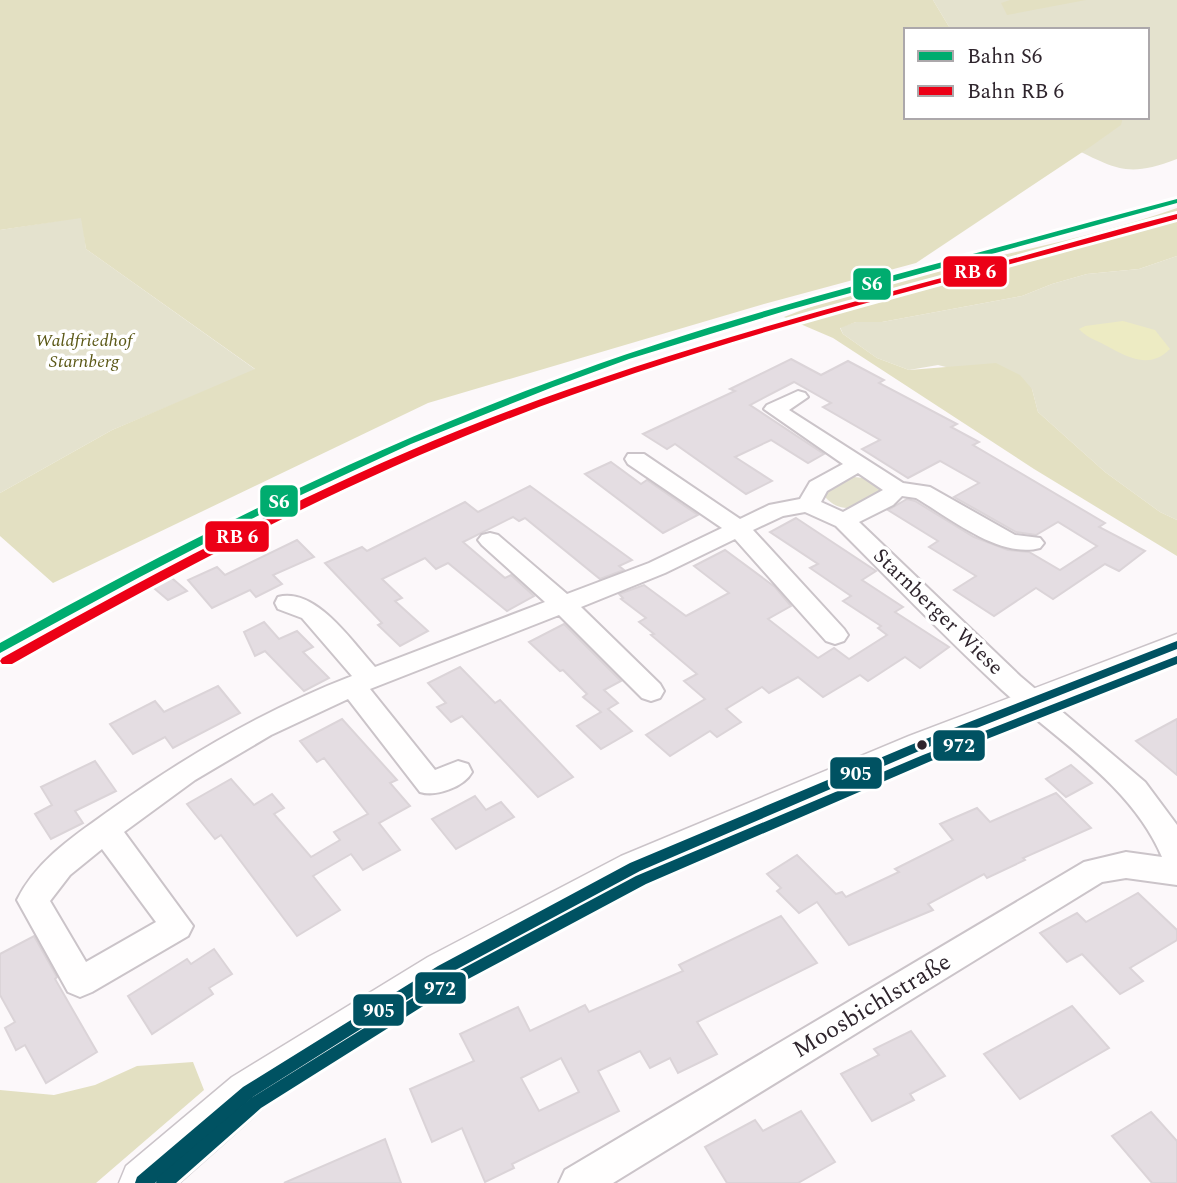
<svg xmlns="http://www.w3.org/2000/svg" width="1177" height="1183" font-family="Spectral,serif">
<rect width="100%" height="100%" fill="#fcf8fa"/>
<g fill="#e4e2ce">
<path d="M933 0H1177V159C1125 179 1116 168 1068 146L1076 117H1147V30H951Z"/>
<path d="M82 217 86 249 256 370 112 430 0 493V230Z"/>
<path d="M1177 256V520L1160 512 1105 472 1038 412 1032 389 938 365 909 370 877 358 843 334 840 327 856 322H882L1022 296 1052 284 1087 274 1139 269Z"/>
<path d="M850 477C862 477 871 479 880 488L879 494C860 507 843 516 825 497V491Z"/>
</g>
<g fill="#e3e0c2">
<path d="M0 0H933L951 30H906V117H1123L1121 125 1090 147 916 263 764 304 428 403 53 583 0 536V493L112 430 255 369 86 249 81 218 0 230Z"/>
<path d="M1010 0H1086L1007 15 1001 3Z"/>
<path d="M1177 208V256L1139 269 1087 274 1052 284 1022 296 882 322H856L840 328 843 334 877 358 909 370 996 363 1020 375 1032 389 1038 412 1105 472 1160 512 1177 520V556L1034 469 833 338 784 317C911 266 1049 253 1177 208Z"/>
<path d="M193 1062 204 1090 96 1183H0V1090L54 1095 95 1085 137 1066Z"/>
</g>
<path fill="#edebc3" d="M1123 321 1155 330 1170 349C1148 371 1126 356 1103 344 1094 339 1086 337 1079 329L1085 326Z"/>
<g fill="#e4dde2" stroke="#dbd4d8" stroke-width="2" fill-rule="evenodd">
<path d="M791 359 821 375 848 361 884 380 879 383 957 424 951 427 979 442 973 445 1105 523 1099 527 1145 551 1119 571 1105 564 1053 599 1036 588 994 616 954 590 976 576 929 547 938 541 888 510 907 499 915 501 974 537 1008 550 1029 552 1060 570 1097 546 1058 522 1036 535 1016 532 954 497 979 483 940 461 908 478 862 449 880 440 823 407 831 403 794 382 750 405 824 454 808 463 771 440 735 457 772 481 746 494 675 444 667 449 643 434 735 391 730 389Z"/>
<path d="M611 462 641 484 647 480 698 515 663 533 585 474Z"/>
<path d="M530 486 632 560 619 566 624 570 600 579 525 518 519 521 513 517 463 542 505 578 511 575 534 596 507 611 448 563 436 569 425 558 382 579 402 598 395 601 428 631 400 646 378 625 382 623 325 563 362 547 367 551 465 502 478 512Z"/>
<path d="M796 518 876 571 862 580 903 607 895 612 949 647 920 668 905 657 868 681 860 675 823 697 798 677 769 693 762 687 726 709 741 722 717 737 710 731 670 756 646 735 705 699 684 681 697 674 651 635 654 634 639 622 646 618 621 599 623 598 619 594 644 585 686 616 729 593 694 566 725 550 775 587 791 606 768 619 818 658 834 648 849 659 887 635 878 628 881 626 843 601 851 596 810 568 818 564 770 532Z"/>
<path d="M297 540 314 557 273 575 282 584 256 597 250 590 212 608 188 580 217 567 225 575Z"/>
<path d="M167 574 187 591 168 600 149 584Z"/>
<path d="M264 622 279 639 297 631 313 647 303 652 329 678 304 691 265 651 255 656 244 632Z"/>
<path d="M564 624 621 681 604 690 618 703 608 709 632 731 601 749 577 726 601 712 583 697 587 694 563 670 560 671 529 642Z"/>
<path d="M460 667 495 703 500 700 573 777 538 797 462 716 451 722 437 707 446 703 428 683Z"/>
<path d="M218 686 240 713 173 748 165 737 133 754 110 724 155 701 164 712Z"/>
<path d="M342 719 397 780 390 783 410 806 379 823 400 850 363 870 351 854 313 876 340 910 297 936 221 835 215 839 187 804 231 779 254 805 272 794 284 808 274 814 311 857 340 840 334 832 368 814 324 758 317 762 300 741Z"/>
<path d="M1177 719V775L1136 741Z"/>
<path d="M95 761 116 791 75 811 83 823 51 839 35 814 52 805 41 787Z"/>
<path d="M1071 765 1092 783 1066 797 1046 779Z"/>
<path d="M1056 793 1091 828 1023 858 1025 860 987 878 984 874 928 904 933 910 849 945 817 902 799 913 777 891 781 888 767 874 797 855 836 894 842 892 846 897 899 872 895 869 953 840 940 824 977 808 990 822Z"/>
<path d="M475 796 486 810 501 802 514 817 456 849 432 819Z"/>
<path d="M1138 893 1177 930V940L1130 968 1143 981 1120 994 1082 954 1067 962 1040 933 1077 913 1086 922Z"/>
<path d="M781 916 817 963 697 1022 717 1054 678 1073 670 1058 650 1068 640 1051 598 1071 619 1111 512 1164 514 1168 485 1182 462 1128 432 1142 410 1089 474 1061 460 1034 518 1007 530 1031 585 1005 589 1012 683 971 679 965ZM561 1058 579 1092 539 1111 521 1078Z"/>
<path d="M34 936 57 977 55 979 97 1052 46 1083 25 1045 16 1050 5 1028 15 1022 0 995V954Z"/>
<path d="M214 949 232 974 209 988 213 994 152 1034 128 996 187 959 191 964Z"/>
<path d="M1072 1006 1109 1048 1020 1099 984 1054Z"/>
<path d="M911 1031 945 1076 910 1094 914 1100 872 1121 841 1074 879 1055 874 1049Z"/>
<path d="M801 1111 835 1162 798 1183H727L705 1147 755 1120 763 1131Z"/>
<path d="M1151 1112 1177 1141V1183H1152L1112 1136Z"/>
<path d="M385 1139 401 1183H284Z"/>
</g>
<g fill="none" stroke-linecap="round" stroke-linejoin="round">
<g stroke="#cbc4c9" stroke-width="4">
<path id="minor" d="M798 391 805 393 808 397 789 410 903 483 930 487 1015 535 1040 538 1044 543 1040 548C1000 559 950 518 916 498L902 496 893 505 859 522 1020 676 1145 782 1177 825V885L1126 878 1102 882 613 1183H559L565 1170 1084 862 1126 852 1162 857C1132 786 1058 741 1002 690 945 637 891 581 836 526L805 512 783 516 753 530 844 629 848 635 844 641 835 644 826 641 735 539 665 573 581 607 660 684 664 691 660 698 651 701 642 698 559 615 370 689 435 770 458 761 468 764 472 772C464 787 436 797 420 792L348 699 271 735 195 780 124 832 193 926 188 936 92 992 80 997 68 992 17 900C37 859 77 834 113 808 188 755 266 709 352 676L302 618 278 609 275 603 278 597C316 587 352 642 375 667L545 602 482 545 478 540 482 535 490 533 498 535 567 594 649 563 722 528 628 464 625 459 628 454H644L740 519 769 505 800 499 810 482 843 464 764 409 767 405ZM858 473 883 490 843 512 821 502 827 491ZM102 849 156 922 86 962 50 901 70 875Z"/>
</g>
<g stroke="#cbc4c9" stroke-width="3">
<path id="major" d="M1177 634V658L935 754 649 878 458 983 264 1107 179 1183H119L126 1166 232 1077 428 957 621 856 909 736Z"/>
</g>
<use href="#minor" fill="#fffefe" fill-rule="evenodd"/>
<use href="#major" fill="#fffefe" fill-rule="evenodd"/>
<g stroke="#fff" stroke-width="6">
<path id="bus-1" d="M1177 641V649L926 748 640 871 448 974 253 1097 155 1183H135L137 1177 243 1087 438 966 630 863 918 742Z"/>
</g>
<g stroke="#fff" stroke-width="6">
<path id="bus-2" d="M1177 656V664L931 761 646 884 455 986 261 1108 176 1183H156L158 1177 251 1098 445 978 636 876 923 755Z"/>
</g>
<use href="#bus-1" fill="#005262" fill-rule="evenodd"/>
<use href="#bus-2" fill="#005262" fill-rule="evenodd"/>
<g stroke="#fff" stroke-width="6">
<path id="rail-1" d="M1177 199V203L785 311 629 359 553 387 411 444 273 508 138 578 0 653V643C176 545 355 455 544 384 682 331 826 293 969 255 1038 237 1107 217 1177 199Z"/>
</g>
<g stroke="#fff" stroke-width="6">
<path id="rail-2" d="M1177 214V219C947 283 713 337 490 426 324 492 167 576 12 664H2L0 661 2 658C159 570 318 485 485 420 645 358 810 313 975 269 1043 251 1110 231 1177 214Z"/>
</g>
<use href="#rail-1" fill="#00ac6f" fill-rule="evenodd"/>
<use href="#rail-2" fill="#ec0016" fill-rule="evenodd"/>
</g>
<circle fill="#2f252d" stroke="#fff" stroke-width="2.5" cx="922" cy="745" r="6"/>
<g text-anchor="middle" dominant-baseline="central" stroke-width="7" stroke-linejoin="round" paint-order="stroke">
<g font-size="18" font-style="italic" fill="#5b5816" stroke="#fff">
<text x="84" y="340">Waldfriedhof<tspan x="84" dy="21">Starnberg</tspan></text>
</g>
<g font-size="21" fill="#2f252d" stroke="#fff">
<text transform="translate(938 612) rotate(44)">Starnberger Wiese</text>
</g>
<g font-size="24" fill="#2f252d" stroke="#fff">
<text transform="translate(872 1006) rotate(-31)">Moosbichlstraße</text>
</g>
</g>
<g stroke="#fff" stroke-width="2.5">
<rect x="942" y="255" width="66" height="33" rx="7" fill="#ec0016"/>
<rect x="852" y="267" width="40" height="34" rx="7" fill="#00ac6f"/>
<rect x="259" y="484" width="40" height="34" rx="7" fill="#00ac6f"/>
<rect x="204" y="520" width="66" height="33" rx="7" fill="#ec0016"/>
<rect x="932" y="729" width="54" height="33" rx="7" fill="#005262"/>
<rect x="829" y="756" width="54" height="34" rx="7" fill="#005262"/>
<rect x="414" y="971" width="53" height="34" rx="7" fill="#005262"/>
<rect x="352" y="993" width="53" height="34" rx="7" fill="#005262"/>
</g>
<g font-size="19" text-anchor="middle" font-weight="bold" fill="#fff">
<text x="975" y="278">RB 6</text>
<text x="872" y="290">S6</text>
<text x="279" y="508">S6</text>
<text x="237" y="543">RB 6</text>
<text x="959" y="752">972</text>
<text x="856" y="780">905</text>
<text x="440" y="995">972</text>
<text x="379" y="1017">905</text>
</g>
<rect x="904" y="28" width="245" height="91" fill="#ffffff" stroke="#aca8ab" stroke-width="2"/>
<rect x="918" y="51" width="35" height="10" fill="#00ac6f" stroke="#aca8ab" stroke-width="2"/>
<text x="967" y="63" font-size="21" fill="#2f252d">Bahn S6</text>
<rect x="918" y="86" width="35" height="10" fill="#ec0016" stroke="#aca8ab" stroke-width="2"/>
<text x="967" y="98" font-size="21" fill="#2f252d">Bahn RB 6</text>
</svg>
